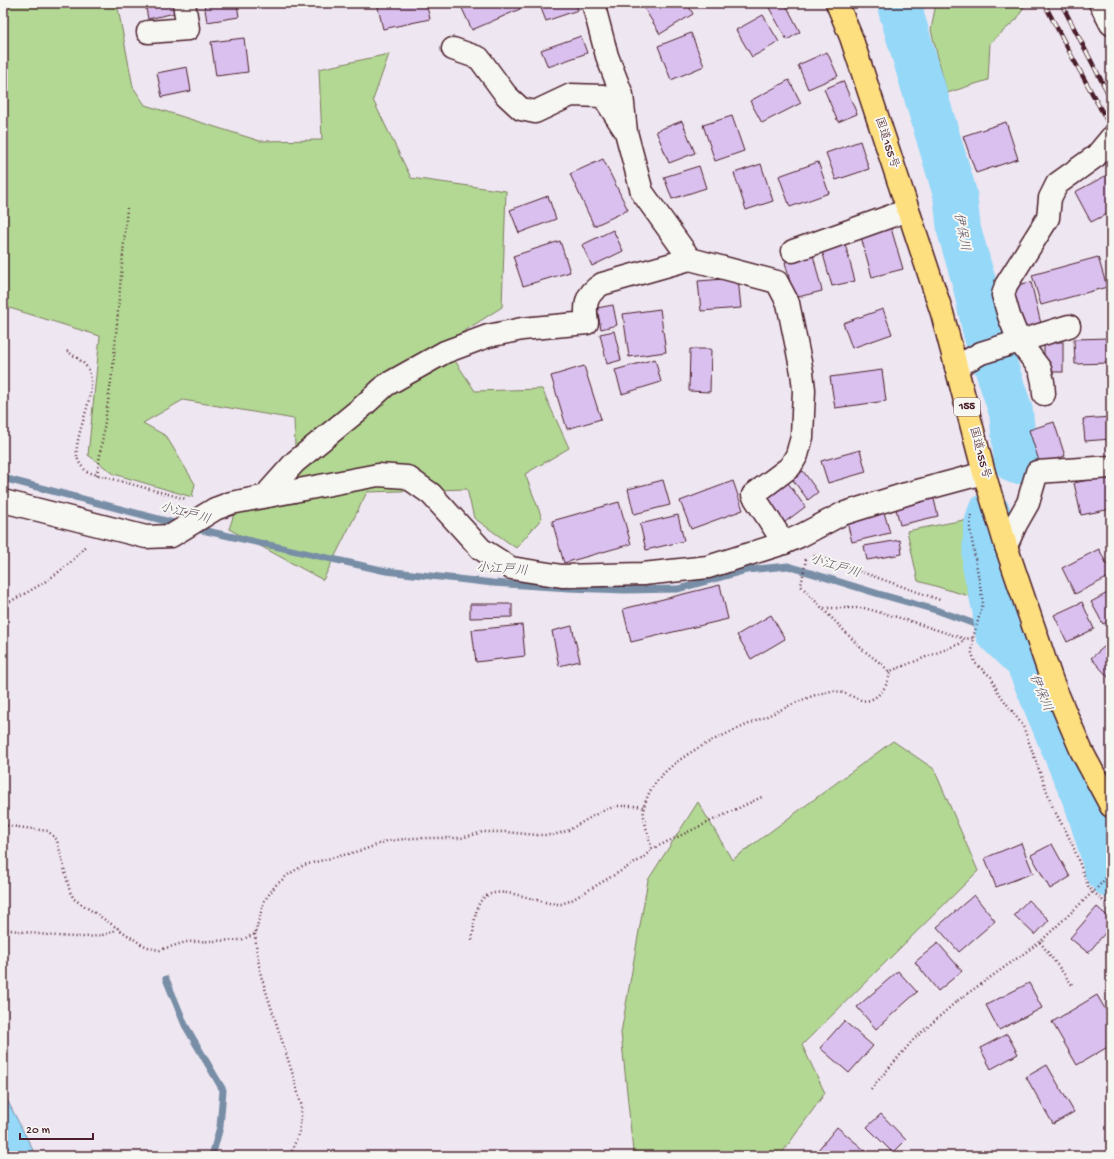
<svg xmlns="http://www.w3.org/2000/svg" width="1114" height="1159" font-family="'Gochi Hand','Klee One',sans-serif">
<rect width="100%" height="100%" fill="#eee6f1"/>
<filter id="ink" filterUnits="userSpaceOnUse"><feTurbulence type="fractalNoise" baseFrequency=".025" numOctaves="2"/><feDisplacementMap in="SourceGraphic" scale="8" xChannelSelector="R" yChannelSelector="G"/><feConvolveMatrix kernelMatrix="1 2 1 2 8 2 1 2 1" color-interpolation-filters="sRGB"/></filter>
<g filter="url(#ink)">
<g fill="#b2d894" stroke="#7e7c60">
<path d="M3 3H117L133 87 145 105 260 141 322 140 319 69 389 54 373 100 411 178 506 191 502 307 444 344 475 391 542 389 569 448 525 474 542 518 516 548 474 518 467 489 367 492 323 580 229 529 234 514 297 503 294 419 183 400 143 423 166 436 195 484 192 497 114 474 88 455 100 336 3 306Z"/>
<path d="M936 3H1026L1017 19 990 43 988 80 947 93 931 30Z"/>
<path d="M964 520 979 599 918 581 907 531Z"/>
<path d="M893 741 934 769 978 871 802 1045 825 1093 780 1156H643L633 1152 621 1033 648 880 698 802 732 860Z"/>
</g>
<path fill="#96d8f8" stroke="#788ea6" d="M3 1092 36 1156H3Z"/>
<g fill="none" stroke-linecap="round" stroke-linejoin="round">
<g stroke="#788ea6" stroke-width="7">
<path d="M3 478 181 525"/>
<path d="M193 528 386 571 493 583 569 588 625 590 678 589 747 570 788 566 879 594 939 611 997 632"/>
<path d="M166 979 185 1025 223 1090 220 1127 212 1156"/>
</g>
<g stroke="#96d8f8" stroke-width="44">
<path d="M903 3 900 9 955 194 959 230 974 282 985 333 1011 412 1016 462"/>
<path d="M989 514 985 529 984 565 994 608 997 632 1027 661 1087 805 1101 850 1106 870 1111 876"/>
</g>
</g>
<g fill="#dac0ef" stroke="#4a1f2b">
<path d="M145 3H173L175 13 148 19Z"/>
<path d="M204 3H237L239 17 207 22Z"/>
<path d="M377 3H426L430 19 383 29Z"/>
<path d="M463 3H517L520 9 472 30 460 4Z"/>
<path d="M539 3H575L578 10 546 21Z"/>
<path d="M641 3H687L693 14 660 34Z"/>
<path d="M773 3H785L800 32 787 40 768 6Z"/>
<path d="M763 15 779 42 752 57 736 30Z"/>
<path d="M691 33 704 66 671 80 658 46Z"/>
<path d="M581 36 587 53 548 67 541 50Z"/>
<path d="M244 38 248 72 216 76 211 42Z"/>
<path d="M827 52 838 76 808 89 798 65Z"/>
<path d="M187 67 191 91 162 97 157 73Z"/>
<path d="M789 80 801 103 762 123 750 101Z"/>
<path d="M843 81 857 114 838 122 824 89Z"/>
<path d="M732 116 744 151 715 161 703 125Z"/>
<path d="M682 121 695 153 669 163 656 131Z"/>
<path d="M1006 122 1018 159 976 173 963 136Z"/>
<path d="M860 141 869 169 836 180 826 153Z"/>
<path d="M603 159 628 210 594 226 570 174Z"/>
<path d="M818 162 829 193 790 207 779 176Z"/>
<path d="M761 164 773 201 746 210 734 173Z"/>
<path d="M699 166 706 188 672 199 664 177Z"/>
<path d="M1109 174 1111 178V212L1091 222 1075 192Z"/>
<path d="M548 196 556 219 519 233 510 210Z"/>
<path d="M891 228 903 269 872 277 861 237Z"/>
<path d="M613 230 623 251 592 266 582 245Z"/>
<path d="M844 240 855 281 832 286 821 247Z"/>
<path d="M560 241 570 272 523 286 513 256Z"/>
<path d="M813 255 822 291 794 298 785 262Z"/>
<path d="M1098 257 1107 287 1041 305 1032 275Z"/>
<path d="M738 278 741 308 701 311 698 281Z"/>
<path d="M1031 282 1041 324 1020 329 1011 286Z"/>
<path d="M613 305 617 325 601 329 597 308Z"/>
<path d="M660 309 666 352 629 357 623 314Z"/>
<path d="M883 309 892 334 852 348 843 323Z"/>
<path d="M614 331 621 360 607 364 600 334Z"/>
<path d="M1111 338V363L1075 364 1074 339Z"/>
<rect x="1044" y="342" width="19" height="30"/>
<path d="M690 349H711L710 392 689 391Z"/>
<path d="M655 359 661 382 622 394 615 370Z"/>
<path d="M584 366 601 419 567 429 551 376Z"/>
<path d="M882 370 886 401 835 408 830 377Z"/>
<path d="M1111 417V439L1085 441 1083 419Z"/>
<path d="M1054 422 1065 456 1040 464 1029 430Z"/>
<path d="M860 450 866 472 828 483 821 461Z"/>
<path d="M803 471 818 492 808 500 792 479Z"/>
<path d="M1111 475V509L1081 515 1074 483Z"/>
<path d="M663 480 670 505 634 514 628 489Z"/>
<path d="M786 480 805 507 777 528 757 501Z"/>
<path d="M733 481 743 510 691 529 680 501Z"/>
<path d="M933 495 938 516 900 525 895 505Z"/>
<path d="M619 502 631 544 564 563 552 521Z"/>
<path d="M883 509 890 533 852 542 846 518Z"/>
<path d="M678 515 684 541 646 550 640 524Z"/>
<path d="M900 540 902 554 867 560 864 546Z"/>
<path d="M1099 549 1111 572V576L1075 594 1062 568Z"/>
<path d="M720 585 728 619 631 642 623 609Z"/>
<path d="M1111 591V620L1103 624 1091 602Z"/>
<path d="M1082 602 1094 629 1067 642 1054 615Z"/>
<path d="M470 604H512V617L470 618Z"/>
<path d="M771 615 785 639 751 659 737 635Z"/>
<path d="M522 625 525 656 476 662 472 630Z"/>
<path d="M572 626 580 661 559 666 552 631Z"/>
<path d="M1111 641V676L1109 678 1091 658Z"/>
<path d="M1021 843 1033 873 996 887 985 858Z"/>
<path d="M1052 844 1070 877 1050 889 1031 855Z"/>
<path d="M974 895 995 921 959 952 937 927Z"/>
<path d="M1028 900 1049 920 1035 935 1014 915Z"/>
<path d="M1097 907 1111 919V926L1088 953 1070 938Z"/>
<path d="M938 943 962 971 938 991 915 962Z"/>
<path d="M898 971 917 992 876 1029 857 1007Z"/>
<path d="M1029 983 1042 1008 999 1030 986 1005Z"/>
<path d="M1097 995 1111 1019V1045L1077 1065 1052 1022Z"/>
<path d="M844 1021 873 1046 849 1073 820 1048Z"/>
<path d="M1007 1034 1018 1054 991 1069 980 1048Z"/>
<path d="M1047 1065 1074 1112 1053 1124 1026 1077Z"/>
<path d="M881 1114 906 1140 893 1153 867 1127Z"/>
<path d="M837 1127 868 1153 866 1156H813Z"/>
</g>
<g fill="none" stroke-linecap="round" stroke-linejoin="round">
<g stroke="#4a1f2b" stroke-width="25">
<g id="minor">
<path d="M1100 3 1111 24"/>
<path d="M148 32 188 29 184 3"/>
<path d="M453 49 479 58 506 95 521 109 535 112 571 95 603 96 623 127"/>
<path d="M793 251 908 210"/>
<path d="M690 259 777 282 788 303 802 372 804 390 802 437 797 455 790 467 753 495 784 543"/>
<path d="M956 367 981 353 1069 326"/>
<path d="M1044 394 1043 382 1040 369 1019 341 1009 316 1003 295 1006 285 1048 218 1050 198 1057 184 1096 156 1111 138"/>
<path d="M267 496 270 490 295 462 361 408 386 385 445 352 488 336 522 329 587 323C584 304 586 294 602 284L690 259 642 192 626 132 622 95 607 56 593 3"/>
<path d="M3 501 146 537 171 536 215 509 231 503 378 475 407 477 431 494 481 549 511 568 562 576 643 574 708 567 784 543 802 535 842 514 906 494 984 473"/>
<path d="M1006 546 1016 524 1028 503 1037 472 1111 467"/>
</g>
</g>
<g stroke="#4a1f2b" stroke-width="25">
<path id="highway" d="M837 3 851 37 942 313 984 473 1006 546 1052 681 1082 752 1111 806"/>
</g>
<g stroke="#4a1f2b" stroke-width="2.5" stroke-dasharray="1 3" stroke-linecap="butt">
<path d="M67 351C74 356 83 361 88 369 101 393 68 442 79 462 81 466 84 469 87 472L186 499"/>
<path d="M97 475 113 368 127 208"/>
<path d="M971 515 970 529 983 603 973 638"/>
<path d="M814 555 940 600"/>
<path d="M806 559 801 586 822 608H864L897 617 965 639 973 638 972 653 975 663 991 677 998 692 1023 726 1053 808 1071 841 1089 888 1111 908"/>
<path d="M3 605C33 590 66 572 86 545"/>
<path d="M888 672 959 644 965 639"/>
<path d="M3 825 48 831 57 840 70 892 74 899 141 944 153 949 160 950 186 942 241 940 255 934 264 901 276 885 289 874 304 865 363 850 387 841 413 838H461L483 832H505L537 835H553L567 831 600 812 616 806H636L644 807"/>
<path d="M652 849 764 796"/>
<path d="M3 929C29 932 98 946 118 928"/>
<path d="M255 934 257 953 261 976 293 1075 301 1104V1117L299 1132 290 1156"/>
<path d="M472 940C474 930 474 916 478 906 490 876 539 906 561 904 564 903 567 902 570 901L643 858 652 849C649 838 642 817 644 807 655 759 725 735 765 717 785 708 805 697 826 692 844 687 858 704 870 700 882 695 887 685 890 674L884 666 862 649 822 608"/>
<path d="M1040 942 1073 986"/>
<path d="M871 1089 914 1039 957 1001 1040 942 1098 887 1111 872"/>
</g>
<use href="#minor" stroke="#f6f6f2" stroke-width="22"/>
<use href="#highway" stroke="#fddf80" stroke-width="22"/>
<g stroke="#4a1f2b" stroke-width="4.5">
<g id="rail">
<path d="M1044 3 1069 51 1111 128"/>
<path d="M1061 3 1111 99"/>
</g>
</g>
<use href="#rail" stroke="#f6f6f2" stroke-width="3" stroke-dasharray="9" stroke-linecap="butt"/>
</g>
</g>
<g text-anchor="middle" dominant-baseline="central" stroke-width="4" stroke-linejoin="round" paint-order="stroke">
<rect fill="#f6f6f2" stroke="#7e6067" stroke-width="1" x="954" y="398" width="26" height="18" rx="3"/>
<g font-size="11" font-weight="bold" fill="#4a1f2b">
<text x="967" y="407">155</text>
</g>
<g font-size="12" fill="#4a1f2b" stroke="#f6f6f2">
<text transform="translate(886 143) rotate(72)">国道155号</text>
<text transform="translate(979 453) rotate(75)">国道155号</text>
</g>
<g font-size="13" font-style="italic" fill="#5d4d5e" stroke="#f6f6f2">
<text transform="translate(961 232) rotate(79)">伊保川</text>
<text transform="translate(185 514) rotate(15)">小江戸川</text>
<text transform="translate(835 567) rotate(17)">小江戸川</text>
<text transform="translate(502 570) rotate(4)">小江戸川</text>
<text transform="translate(1040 693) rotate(67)">伊保川</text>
</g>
</g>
<rect width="1114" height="1159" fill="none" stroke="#f6f6f2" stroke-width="16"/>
<rect x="8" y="8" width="1098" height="1143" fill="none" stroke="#4a1f2b" stroke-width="1.5" filter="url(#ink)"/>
<path d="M20 1133v6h73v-6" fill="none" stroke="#4a1f2b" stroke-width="2"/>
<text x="26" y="1133" font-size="12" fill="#4a1f2b" stroke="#f6f6f2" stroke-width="3" paint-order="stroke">20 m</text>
</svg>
